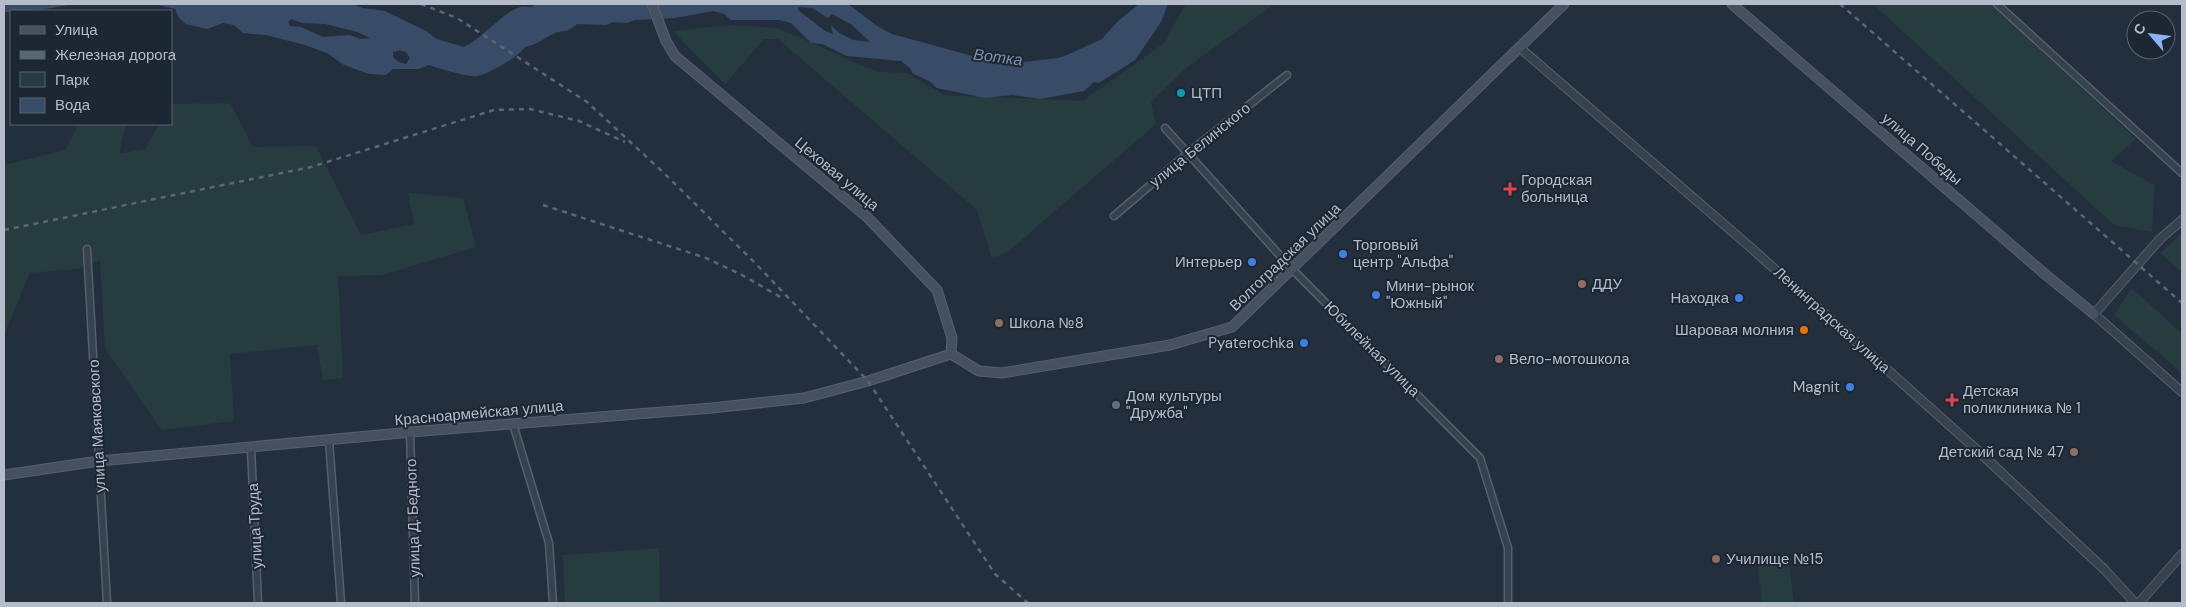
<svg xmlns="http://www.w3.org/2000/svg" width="2186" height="607" font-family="'DM Sans',sans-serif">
<rect width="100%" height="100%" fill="#242f3e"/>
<g fill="#263c3f">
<path d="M1186 4H1274L1186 68 1151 102 1156 124 1010 250 992 259 977 210 778 39H764L725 84 673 31 729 25 778 28 877 72 907 73 944 95 1083 101 1163 44Z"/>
<path d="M1873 4H1991L2136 139 2111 161 2155 185 2152 232 2114 225Z"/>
<path d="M230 103 253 147 316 146 361 235 414 224 408 193 463 198 476 247 382 275 338 276 343 378 323 380 317 345 230 354 234 421 162 430 105 349 100 260 77 269 30 273 4 335V165L65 150 77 128 72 124H126L119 154 145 149 159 124H171V104Z"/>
<path d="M2182 233V272L2160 253Z"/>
<path d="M2132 288 2182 334V373L2114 315Z"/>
<path d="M659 548 660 603H565L563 555Z"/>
<path d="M1788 554 1794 603H1762L1757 558Z"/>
</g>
<g fill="#394c67" fill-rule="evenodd">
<path d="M4 4H74C51 8 26 13 4 12Z"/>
<path d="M154 4H352L363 8 385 11 426 31 437 39 464 47C484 37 500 14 520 7 523 6 528 7 532 7L535 4H848L877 26 892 34 987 60 1008 64 1058 58 1067 55 1102 39 1118 21 1139 4H1168L1161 22 1135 60 1099 83 1094 82 1084 91 1040 99 1012 95 985 98 937 88 929 81 912 73 911 69 901 61 847 56 822 44 811 43 791 23 779 20H731L724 14 713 11 675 18 635 20 627 23 614 22 606 25 577 24C565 34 567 29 555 33 544 38 537 45 525 47 518 57 491 73 478 76 471 78 437 68 429 65L418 69H393L386 75 369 74 344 65 327 53 305 45 266 35 243 33 234 25 223 23 207 29 186 24 179 18 175 9ZM798 7 812 8 828 18 832 14 852 25 870 42 853 40 839 33 831 25 833 34 825 31 798 10ZM291 19 302 23 325 24 357 32 370 38 360 39 350 35 323 37 301 27 290 26 288 22ZM400 50 406 52 410 58 406 64 399 62 393 57V52Z"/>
</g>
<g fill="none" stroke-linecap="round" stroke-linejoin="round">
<g stroke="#565f6c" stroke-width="9">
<g id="minor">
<path d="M1997 4 2182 173"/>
<path d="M1165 128 1292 269 1480 458 1508 548V603"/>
<path d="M1114 216 1188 153 1287 75"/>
<path d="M87 249 107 603"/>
<path d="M513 424 549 543 553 603"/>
<path d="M410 432 415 603"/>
<path d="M329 440 341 603"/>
<path d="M251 448 258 603"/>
</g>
</g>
<g stroke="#565f6c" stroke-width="10">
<g id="tertiary">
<path d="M1520 48 1749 246 1976 449 2105 570 2135 603"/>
<path d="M2182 220 2160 239 2094 314 2182 392"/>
<path d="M2139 603 2182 554"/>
</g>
</g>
<g stroke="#565f6c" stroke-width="11">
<g id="secondary">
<path d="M652 4 666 41 675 56 867 217 937 290 952 338 951 354"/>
<path d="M1732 4 2046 275 2094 314"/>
<path d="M951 354 979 371 1002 373 1170 345 1232 327 1564 4"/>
<path d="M4 475 99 461 423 431 712 408 804 398 868 381 951 354"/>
</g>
</g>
<use href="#minor" stroke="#38414e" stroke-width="6"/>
<use href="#tertiary" stroke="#38414e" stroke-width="8"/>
<use href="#secondary" stroke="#465061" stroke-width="9"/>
<g stroke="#5a6575" stroke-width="2.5" stroke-dasharray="5 5" stroke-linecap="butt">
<path d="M421 4 457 18 587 102 665 174 757 265 868 381 995 574 1028 603"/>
<path d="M1840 4 2182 303"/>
<path d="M543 205 706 258 742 275 782 298"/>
<path d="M4 230 311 167 494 110 530 109 579 121 625 142"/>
</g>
</g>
<circle fill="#0f9aa8" stroke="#1d2633" stroke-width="2" cx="1181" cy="93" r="5"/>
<g fill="#e0444e" stroke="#1d2633" stroke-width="2">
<path d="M1507.5 181.5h5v5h5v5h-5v5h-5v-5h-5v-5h5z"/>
<path d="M1949.5 392.5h5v5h5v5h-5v5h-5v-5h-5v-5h5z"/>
</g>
<g fill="#3f7fe0" stroke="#1d2633" stroke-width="2">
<circle cx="1343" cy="254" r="5"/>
<circle cx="1252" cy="262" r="5"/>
<circle cx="1376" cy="295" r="5"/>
<circle cx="1739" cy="298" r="5"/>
<circle cx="1304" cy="343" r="5"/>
<circle cx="1850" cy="387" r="5"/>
</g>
<g fill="#8d6e63" stroke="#1d2633" stroke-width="2">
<circle cx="1582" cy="284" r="5"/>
<circle cx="999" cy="323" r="5"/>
<circle cx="1499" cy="359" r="5"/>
<circle cx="2074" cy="452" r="5"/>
<circle cx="1716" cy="559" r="5"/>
</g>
<circle fill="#e8710a" stroke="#1d2633" stroke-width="2" cx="1804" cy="330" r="5"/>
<circle fill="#5c6f8a" stroke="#1d2633" stroke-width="2" cx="1116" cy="405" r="5"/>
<g text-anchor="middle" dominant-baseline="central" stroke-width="4" stroke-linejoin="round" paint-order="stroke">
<g font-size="15" fill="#b4bcc9" stroke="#1d2633" text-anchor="start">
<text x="1191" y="93">ЦТП</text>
<text x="1521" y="180">Городская<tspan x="1521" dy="17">больница</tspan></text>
<text x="1353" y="245">Торговый<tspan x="1353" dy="17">центр "Альфа"</tspan></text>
<text x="1242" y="262" text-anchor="end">Интерьер</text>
<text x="1592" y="284">ДДУ</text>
<text x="1386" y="286">Мини-рынок<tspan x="1386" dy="17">"Южный"</tspan></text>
<text x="1729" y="298" text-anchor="end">Находка</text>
<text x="1009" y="323">Школа №8</text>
<text x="1794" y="330" text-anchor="end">Шаровая молния</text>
<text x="1294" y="343" text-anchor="end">Pyaterochka</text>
<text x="1509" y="359">Вело-мотошкола</text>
<text x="1840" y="387" text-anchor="end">Magnit</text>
<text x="1963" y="391">Детская<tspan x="1963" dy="17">поликлиника № 1</tspan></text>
<text x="1126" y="396">Дом культуры<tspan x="1126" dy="17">"Дружба"</tspan></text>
<text x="2064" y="452" text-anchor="end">Детский сад № 47</text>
<text x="1726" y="559">Училище №15</text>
</g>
<g font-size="15" fill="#b4bcc9" stroke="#1d2633">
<text transform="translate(1200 145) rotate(-39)">улица Белинского</text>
<text transform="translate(1922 149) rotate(41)">улица Победы</text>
<text transform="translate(837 174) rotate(40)">Цеховая улица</text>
<text transform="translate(1285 257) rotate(-44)">Волгоградская улица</text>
<text transform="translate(1832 320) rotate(42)">Ленинградская улица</text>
<text transform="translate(1372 349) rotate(45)">Юбилейная улица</text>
<text transform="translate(479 413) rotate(-5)">Красноармейская улица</text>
<text transform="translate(97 426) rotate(-93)">улица Маяковского</text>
<text transform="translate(413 518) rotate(-92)">улица Д. Бедного</text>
<text transform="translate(255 526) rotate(-93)">улица Труда</text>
</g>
<g font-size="16" font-style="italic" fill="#7c92b1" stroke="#1d2633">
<text transform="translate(998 57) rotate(7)">Вотка</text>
</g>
</g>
<rect width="2186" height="607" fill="none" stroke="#b4bcc9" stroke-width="10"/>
<rect x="10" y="10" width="162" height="115" fill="#1d2633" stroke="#59626f"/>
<rect x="20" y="26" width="25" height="8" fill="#465061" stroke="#59626f"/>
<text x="55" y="35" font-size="15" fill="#b4bcc9">Улица</text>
<rect x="20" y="51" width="25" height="8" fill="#5a6575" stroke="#59626f"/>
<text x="55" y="60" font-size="15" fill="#b4bcc9">Железная дорога</text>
<rect x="20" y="72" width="25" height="15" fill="#263c3f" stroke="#59626f"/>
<text x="55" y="85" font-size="15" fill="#b4bcc9">Парк</text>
<rect x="20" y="98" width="25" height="15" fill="#394c67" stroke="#59626f"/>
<text x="55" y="110" font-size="15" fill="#b4bcc9">Вода</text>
<g transform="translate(2151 35) rotate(298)"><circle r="24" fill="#1d2633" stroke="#59626f"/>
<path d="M0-4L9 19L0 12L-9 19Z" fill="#8ab4f8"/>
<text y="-8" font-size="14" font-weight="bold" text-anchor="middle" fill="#b4bcc9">С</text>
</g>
</svg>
